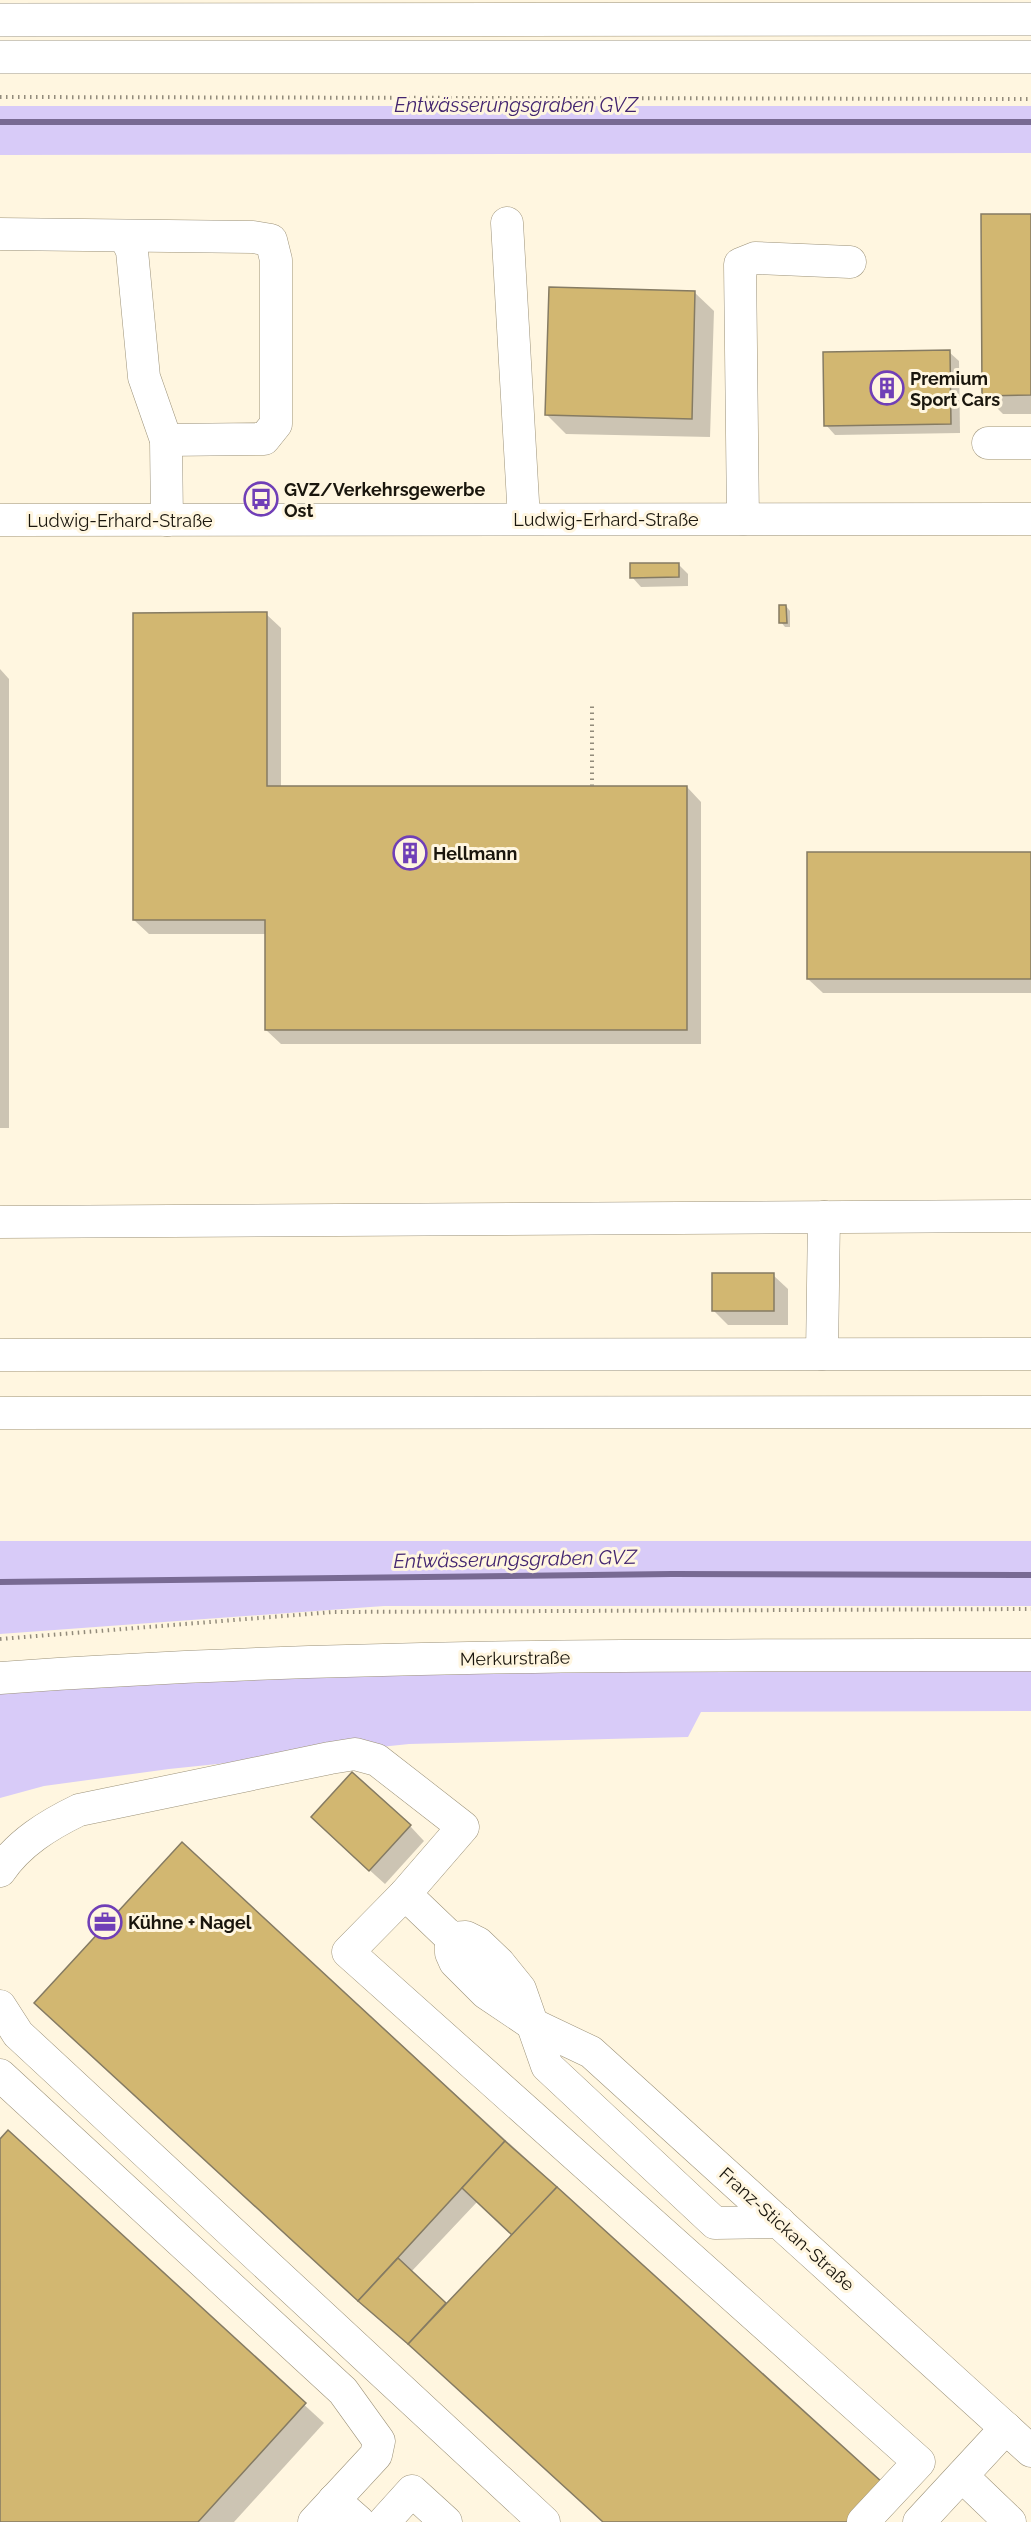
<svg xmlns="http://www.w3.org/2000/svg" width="1031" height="2522" font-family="Raleway,sans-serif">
<rect width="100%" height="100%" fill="#fff6e0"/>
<g fill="#d8cbf8">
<path d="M0 106H1031V153L0 155Z"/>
<path d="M1031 1541V1606H384L0 1634V1541Z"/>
<path d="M1031 1668V1711L701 1712 688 1737 409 1744 169 1769 44 1786 0 1798V1692L272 1677 505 1672Z"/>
</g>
<g fill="#0003" fill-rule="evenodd">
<path d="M1031 215V414H1003L984 395Z"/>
<path d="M694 292 714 311 710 437 566 434 547 415Z"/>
<path d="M949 352 959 361 960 433 835 435 826 425Z"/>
<path d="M678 564 688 574V586L641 587 632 577Z"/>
<path d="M786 606 790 611V627H785L781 622Z"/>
<path d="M266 614 281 628V788L687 787 701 802V1044H281L266 1030V934H149L134 920Z"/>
<path d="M0 669 9 679V1128H0Z"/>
<path d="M1031 854V993H823L808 979Z"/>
<path d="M773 1275 788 1289V1325H728L713 1310Z"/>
<path d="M410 1826 424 1841 385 1884 327 1832Z"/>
<path d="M182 1844 882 2484 875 2522H604L51 2017ZM477 2202 513 2236 446 2305 411 2272Z"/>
<path d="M8 2133 324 2423 234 2522H0V2141Z"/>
</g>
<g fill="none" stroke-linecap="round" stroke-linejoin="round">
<g stroke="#786a93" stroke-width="6">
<path d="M0 122H1031"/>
<path d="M0 1582 672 1574 1031 1575"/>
</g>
</g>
<g fill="#d2b771" stroke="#857b63" stroke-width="1.5">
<path d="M981 214H1031V395L982 396Z"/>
<path d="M549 287 695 291 692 419 545 415Z"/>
<path d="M950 350 951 424 824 426 823 352Z"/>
<path d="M630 563H679V577L630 578Z"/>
<path d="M779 605H786L787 623H779Z"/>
<path d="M267 612V786H687V1030H265V920H133V613Z"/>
<rect x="807" y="852" width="224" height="127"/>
<rect x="712" y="1273" width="62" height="38"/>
<path d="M352 1772 411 1825 369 1871 311 1817Z"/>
<path d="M182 1842 505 2141 358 2301 34 2003Z"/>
<path d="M8 2130 306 2403 198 2522H0V2139Z"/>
<path d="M505 2141 557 2187 512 2235 462 2188Z"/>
<path d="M557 2187 883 2483 847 2522H603L408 2344Z"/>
<path d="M398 2258 446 2303 408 2344 358 2301Z"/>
</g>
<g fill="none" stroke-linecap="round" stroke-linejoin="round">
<g stroke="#9c9279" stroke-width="33">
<g id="minor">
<path d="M507 223 524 519"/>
<path d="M0 234 253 237 271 240 276 260V424L264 439 166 440"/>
<path d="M125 236 132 251 144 377 166 440 167 520"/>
<path d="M988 443H1031"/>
<path d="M743 519 740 264 755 258 850 262"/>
<path d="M0 520 1031 519"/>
<path d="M0 1222 1031 1216"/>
<path d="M822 1354 824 1217"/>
<path d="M0 1355 1031 1354"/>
<path d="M0 1413 1031 1412"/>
<path d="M0 1678C343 1653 688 1655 1031 1655"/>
<path d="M0 1871C19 1843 48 1825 79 1810L330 1758 355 1754 377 1760 463 1827 405 1894 348 1952 919 2462 863 2522"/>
<path d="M405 1894 451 1938 466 1937 478 1943 499 1963 520 1989 547 2066 715 2223 779 2222"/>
<path d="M451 1938V1953L455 1962 486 1993 532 2024 591 2052 1031 2451"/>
<path d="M0 2006 18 2034 544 2522"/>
<path d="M0 2075 343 2391 379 2441 376 2455 314 2522"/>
<path d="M962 2476 1010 2522"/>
<path d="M334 2500 359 2522"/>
<path d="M384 2522 412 2491 446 2522"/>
<path d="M919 2522 1006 2428"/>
</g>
</g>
<g stroke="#9c9279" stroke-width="34">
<g id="highway">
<path d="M0 20 1031 19"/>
<path d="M0 57H1031"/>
</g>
</g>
<g stroke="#928b7b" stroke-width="4" stroke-dasharray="1.5 4.5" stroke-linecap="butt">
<path d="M0 97 1031 99"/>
<path d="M592 786V705"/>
<path d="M0 1639 333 1612 1031 1609"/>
</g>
<use href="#minor" stroke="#fff" stroke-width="32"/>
<use href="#highway" stroke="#fff" stroke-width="33"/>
</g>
<defs>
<g id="building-ring" transform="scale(1.725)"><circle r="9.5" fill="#fff6e0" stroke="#703fb7" stroke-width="1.5"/><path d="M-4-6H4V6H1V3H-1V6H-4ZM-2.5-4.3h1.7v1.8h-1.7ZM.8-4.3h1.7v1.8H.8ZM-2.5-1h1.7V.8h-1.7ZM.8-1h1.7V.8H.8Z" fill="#703fb7"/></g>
<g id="bus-ring" transform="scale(1.725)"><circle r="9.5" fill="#fff6e0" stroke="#703fb7" stroke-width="1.5"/><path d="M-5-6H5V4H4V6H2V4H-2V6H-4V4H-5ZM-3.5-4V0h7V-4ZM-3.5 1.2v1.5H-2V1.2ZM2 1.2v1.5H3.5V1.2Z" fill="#703fb7"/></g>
<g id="office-ring" transform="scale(1.725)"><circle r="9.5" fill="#fff6e0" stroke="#703fb7" stroke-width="1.5"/><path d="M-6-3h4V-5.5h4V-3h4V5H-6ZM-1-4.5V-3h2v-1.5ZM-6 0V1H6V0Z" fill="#703fb7"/></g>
</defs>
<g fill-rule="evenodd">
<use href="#building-ring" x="887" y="388"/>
<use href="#bus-ring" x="261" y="499"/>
<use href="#building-ring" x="410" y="853"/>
<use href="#office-ring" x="105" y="1922"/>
</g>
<g text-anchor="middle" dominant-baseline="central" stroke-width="6" stroke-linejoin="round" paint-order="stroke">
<g font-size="18" font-weight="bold" fill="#1a160d" stroke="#fff6e0" text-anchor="start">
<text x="910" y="378">Premium<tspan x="910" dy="21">Sport Cars</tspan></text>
<text x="284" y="489">GVZ/Verkehrsgewerbe<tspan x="284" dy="21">Ost</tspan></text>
<text x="433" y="853">Hellmann</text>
<text x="128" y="1922">Kühne + Nagel</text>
</g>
<g font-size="18" fill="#1a160d" stroke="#fff6e0">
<text x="606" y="519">Ludwig-Erhard-Straße</text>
<text x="120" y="520">Ludwig-Erhard-Straße</text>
<text transform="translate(515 1658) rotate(-1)">Merkurstraße</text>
<text transform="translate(787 2229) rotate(42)">Franz-Stickan-Straße</text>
</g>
<g font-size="20" font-style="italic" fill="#432570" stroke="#fff6e0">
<text x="516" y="105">Entwässerungsgraben GVZ</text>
<text transform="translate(515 1559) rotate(-1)">Entwässerungsgraben GVZ</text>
</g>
</g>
</svg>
